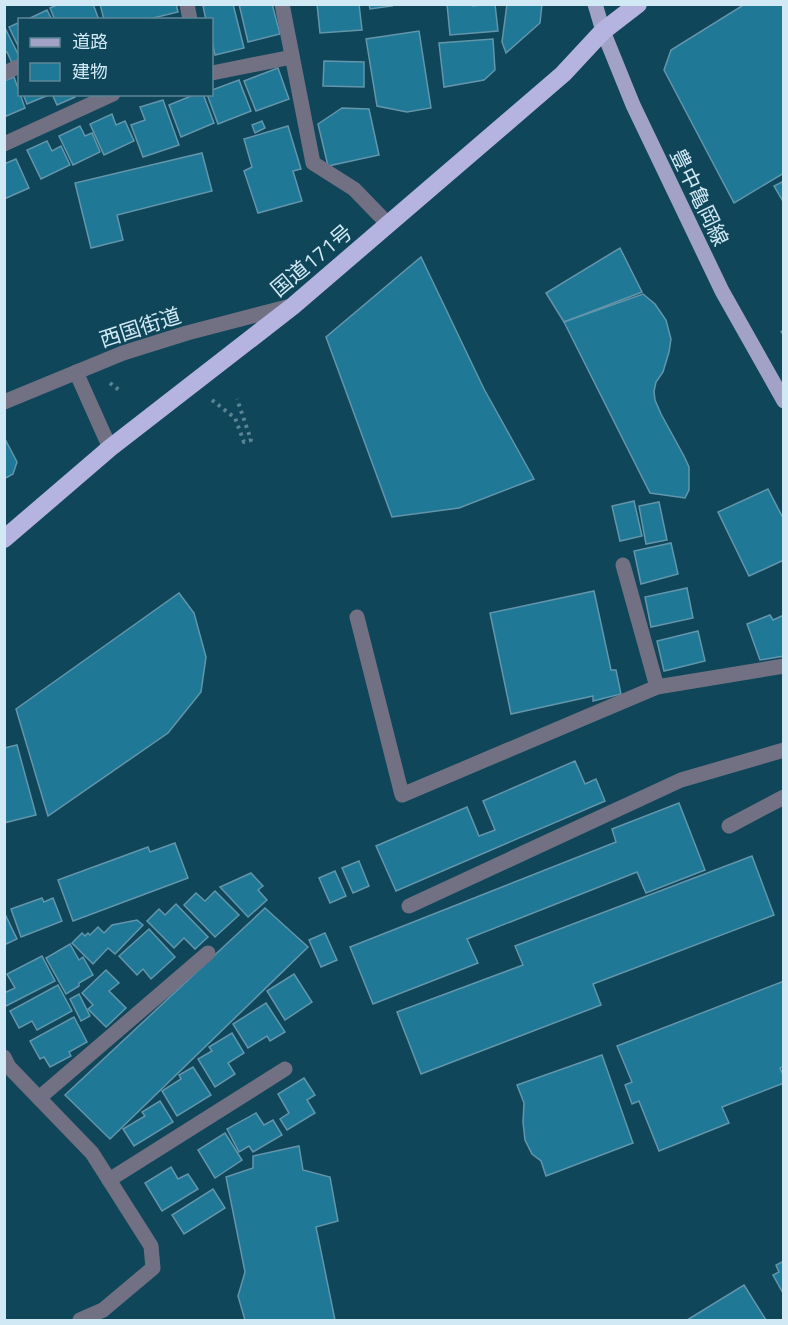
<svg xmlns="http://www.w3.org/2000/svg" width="788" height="1325" font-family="'Titillium Web','Noto Sans JP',sans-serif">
<rect width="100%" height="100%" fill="#104659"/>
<g fill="#207897" stroke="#6395ab" stroke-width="1.5">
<path d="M59 4H93L99 20H55L50 8Z"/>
<path d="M100 4H176L178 12 145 20H104Z"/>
<path d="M211 4H233L244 48 215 55 212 42V20H206L203 6Z"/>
<path d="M239 4H272L280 34 248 42Z"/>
<path d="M317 4H359L362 30 320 33Z"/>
<path d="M369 4H391L392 6 370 9Z"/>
<path d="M447 4H473V6L495 4 498 31 450 35Z"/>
<path d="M507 4H542L540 23 506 53 502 42Z"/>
<path d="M745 4H784V173L734 203 664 70 671 50Z"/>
<path d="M47 10 52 20H26Z"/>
<path d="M20 22V50L9 27Z"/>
<path d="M4 26 20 58V60L12 63 7 52 4 53Z"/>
<path d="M419 31 431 108 407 112 377 106 366 39Z"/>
<path d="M493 39 495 70 484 80 444 87 439 43Z"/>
<path d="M324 61 364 62V87L323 86Z"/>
<path d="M278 68 289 99 256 111 244 81Z"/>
<path d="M14 77 25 108 4 117V81Z"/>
<path d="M239 80 251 111 218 124 207 94H212V90Z"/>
<path d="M23 94H51L27 104Z"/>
<path d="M52 94H74L75 97 57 105Z"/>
<path d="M196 94H203L214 123 181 137 169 105Z"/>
<path d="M163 100 179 145 143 157 131 125 145 120 140 107Z"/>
<path d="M342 108 369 109 379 155 328 166 318 124Z"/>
<path d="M112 114 116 125 125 121 134 141 104 155 90 124Z"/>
<path d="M262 121 265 128 255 133 252 125Z"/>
<path d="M80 126 85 136 92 133 100 152 73 165 59 136Z"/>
<path d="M288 126 301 169 293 171 302 201 258 213 244 171 252 167 244 139Z"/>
<path d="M47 141 52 151 61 146 70 165 41 179 27 150Z"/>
<path d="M202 153 212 191 117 215 123 240 91 248 75 183Z"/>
<path d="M16 159 29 188 4 199V164Z"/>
<path d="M784 181V203L774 186Z"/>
<path d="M620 248 642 292 564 322 546 293Z"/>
<path d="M421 257 484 389 534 479 459 508 392 517 326 337Z"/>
<path d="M643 294 655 304 666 320 671 339 669 352 663 372 656 382 654 391 655 400 661 414 684 456 689 467V490L685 498 650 493 564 322Z"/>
<path d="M4 437 17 462 13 474 4 479Z"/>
<path d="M768 489 784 520V560L749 576 718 512Z"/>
<path d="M634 501 642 536 620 541 612 506Z"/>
<path d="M659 502 667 540 646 544 639 506Z"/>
<path d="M671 543 678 574 641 584 634 551Z"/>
<path d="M687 588 693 618 651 627 645 597Z"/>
<path d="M594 591 611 670H616L621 694 593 701V696L511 714 490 613Z"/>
<path d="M179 593 194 613 206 657 201 692 168 733 48 816 16 709Z"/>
<path d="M770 615 773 620 784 615V656L760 660 747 624Z"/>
<path d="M698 631 705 661 664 671 657 641Z"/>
<path d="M17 745 36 815 4 823V748Z"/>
<path d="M575 761 585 784 596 779 605 801 396 891 376 846 467 807 479 836 495 830 483 801Z"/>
<path d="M679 803 705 870 646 893 637 872 467 939 478 963 373 1004 350 947 616 842 612 829Z"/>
<path d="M175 843 188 878 73 921 58 880 148 847 150 852Z"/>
<path d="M752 856 774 915 593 984 601 1005 421 1074 397 1012 523 965 515 946Z"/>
<path d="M359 861 369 886 353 893 342 868Z"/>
<path d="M335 871 346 896 330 903 319 878Z"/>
<path d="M251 873 263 886 258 890 267 900 248 917 220 887Z"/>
<path d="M215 891 239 915 215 937 184 905 196 893 205 901Z"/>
<path d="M42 898 44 902 53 898 62 921 21 937 11 909Z"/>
<path d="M176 904 208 937 195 949 184 938 174 948 147 921 159 909 165 915Z"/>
<path d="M265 908 308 947 110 1139 65 1095Z"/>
<path d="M4 912 17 939 4 945Z"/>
<path d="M137 920 143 925 115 954 108 948 93 964 72 943 82 933 85 936 88 933 90 935 98 927 104 933 112 925Z"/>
<path d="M149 929 175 957 151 979 143 969 137 975 119 956Z"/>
<path d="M325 933 337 960 321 967 309 940Z"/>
<path d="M70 944 79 960 83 957 93 975 79 983V986L66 994 46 958Z"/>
<path d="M42 956 55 981 4 1007V993L15 988 7 974Z"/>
<path d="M106 970 119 983 109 991 126 1008 106 1027 88 1009 93 1005 82 993Z"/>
<path d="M294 974 312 1002 285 1020 267 991Z"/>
<path d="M784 981V1066L780 1068 784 1077V1083L722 1107 729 1123 659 1151 639 1101 632 1104 625 1085 632 1082 617 1046Z"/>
<path d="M58 985 72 1011 37 1030 32 1021 19 1028 10 1011Z"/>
<path d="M79 994 90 1016 81 1021 70 999Z"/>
<path d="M266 1003 285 1032 270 1041 267 1036 248 1048 233 1024Z"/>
<path d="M74 1017 87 1042 69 1052 71 1056 50 1067 44 1057 40 1059 30 1041Z"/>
<path d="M232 1033 244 1053 228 1063 235 1074 215 1087 198 1059 212 1051 209 1047Z"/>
<path d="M602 1055 633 1143 546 1176 541 1161 532 1154 525 1140 523 1122 524 1103 517 1085Z"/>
<path d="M193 1067 211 1095 177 1116 162 1091 181 1079 179 1075Z"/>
<path d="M304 1078 315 1095 307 1100 315 1113 287 1130 280 1119 289 1113 278 1094Z"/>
<path d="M160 1101 173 1122 134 1146 123 1129 145 1116 142 1112Z"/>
<path d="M256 1113 264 1125 273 1120 282 1135 253 1152 249 1146 239 1152 227 1129Z"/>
<path d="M225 1133 242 1160 215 1178 198 1150Z"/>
<path d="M299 1146 303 1170 330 1177 338 1221 316 1227 335 1320H245L238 1296 245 1272 226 1177 253 1168V1156Z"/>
<path d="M171 1167 178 1179 188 1174 198 1189 162 1211 145 1183Z"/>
<path d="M213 1189 225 1208 184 1234 172 1215Z"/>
<path d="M784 1261V1295L773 1275 779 1272 776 1265Z"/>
<path d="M744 1285 766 1320H687Z"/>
</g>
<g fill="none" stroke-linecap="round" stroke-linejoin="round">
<g stroke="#598494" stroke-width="4" stroke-dasharray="3 4.5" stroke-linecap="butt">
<path d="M781 333 784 331"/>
<path d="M110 383 119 390"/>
<path d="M212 400 235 418 244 442 251 440 237 399"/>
</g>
<g stroke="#727184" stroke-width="15">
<path d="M729 826 784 797"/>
<path d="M409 906 681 780 784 750"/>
<path d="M39 1098 208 953"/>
<path d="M109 1180 285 1069"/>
</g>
<g stroke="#727184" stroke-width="15">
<path d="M187 4 190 20"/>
<path d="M282 4 313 163 354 189 388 224"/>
<path d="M4 73 20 66"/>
<path d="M212 73 292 57"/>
<path d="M4 144 113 94"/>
<path d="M76 372 110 448"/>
<path d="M4 402 123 353 187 333 291 306"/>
<path d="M623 565 657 687"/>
<path d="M357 617 402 795 657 687 784 666"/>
<path d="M4 1057 9 1067 92 1153 151 1246 153 1268 103 1310 80 1320"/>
</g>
<path stroke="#a2a1c6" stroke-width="15" d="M595 4 603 31 633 105 722 291 784 401"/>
<path stroke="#b5b4e0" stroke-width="18" d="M4 539 110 448 293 306 563 74 603 31 638 4"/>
</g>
<g text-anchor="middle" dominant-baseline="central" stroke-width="4.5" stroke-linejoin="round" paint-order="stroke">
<g font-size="21" fill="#d0e9f5" stroke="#104659">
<text transform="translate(700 197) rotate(64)">豊中亀岡線</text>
<text transform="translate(311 260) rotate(-40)">国道171号</text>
<text transform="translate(140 327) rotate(-18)">西国街道</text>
</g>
</g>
<rect width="788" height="1325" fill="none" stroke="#d0e9f5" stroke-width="12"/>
<rect x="18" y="18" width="195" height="78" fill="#104659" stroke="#5d8797" stroke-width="1.5"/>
<rect x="30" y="38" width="30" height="9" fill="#a2a1c6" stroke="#5d8797" stroke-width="1.5"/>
<text x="72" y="48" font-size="18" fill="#d0e9f5">道路</text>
<rect x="30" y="63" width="30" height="18" fill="#207897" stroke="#5d8797" stroke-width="1.5"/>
<text x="72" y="78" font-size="18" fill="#d0e9f5">建物</text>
</svg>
